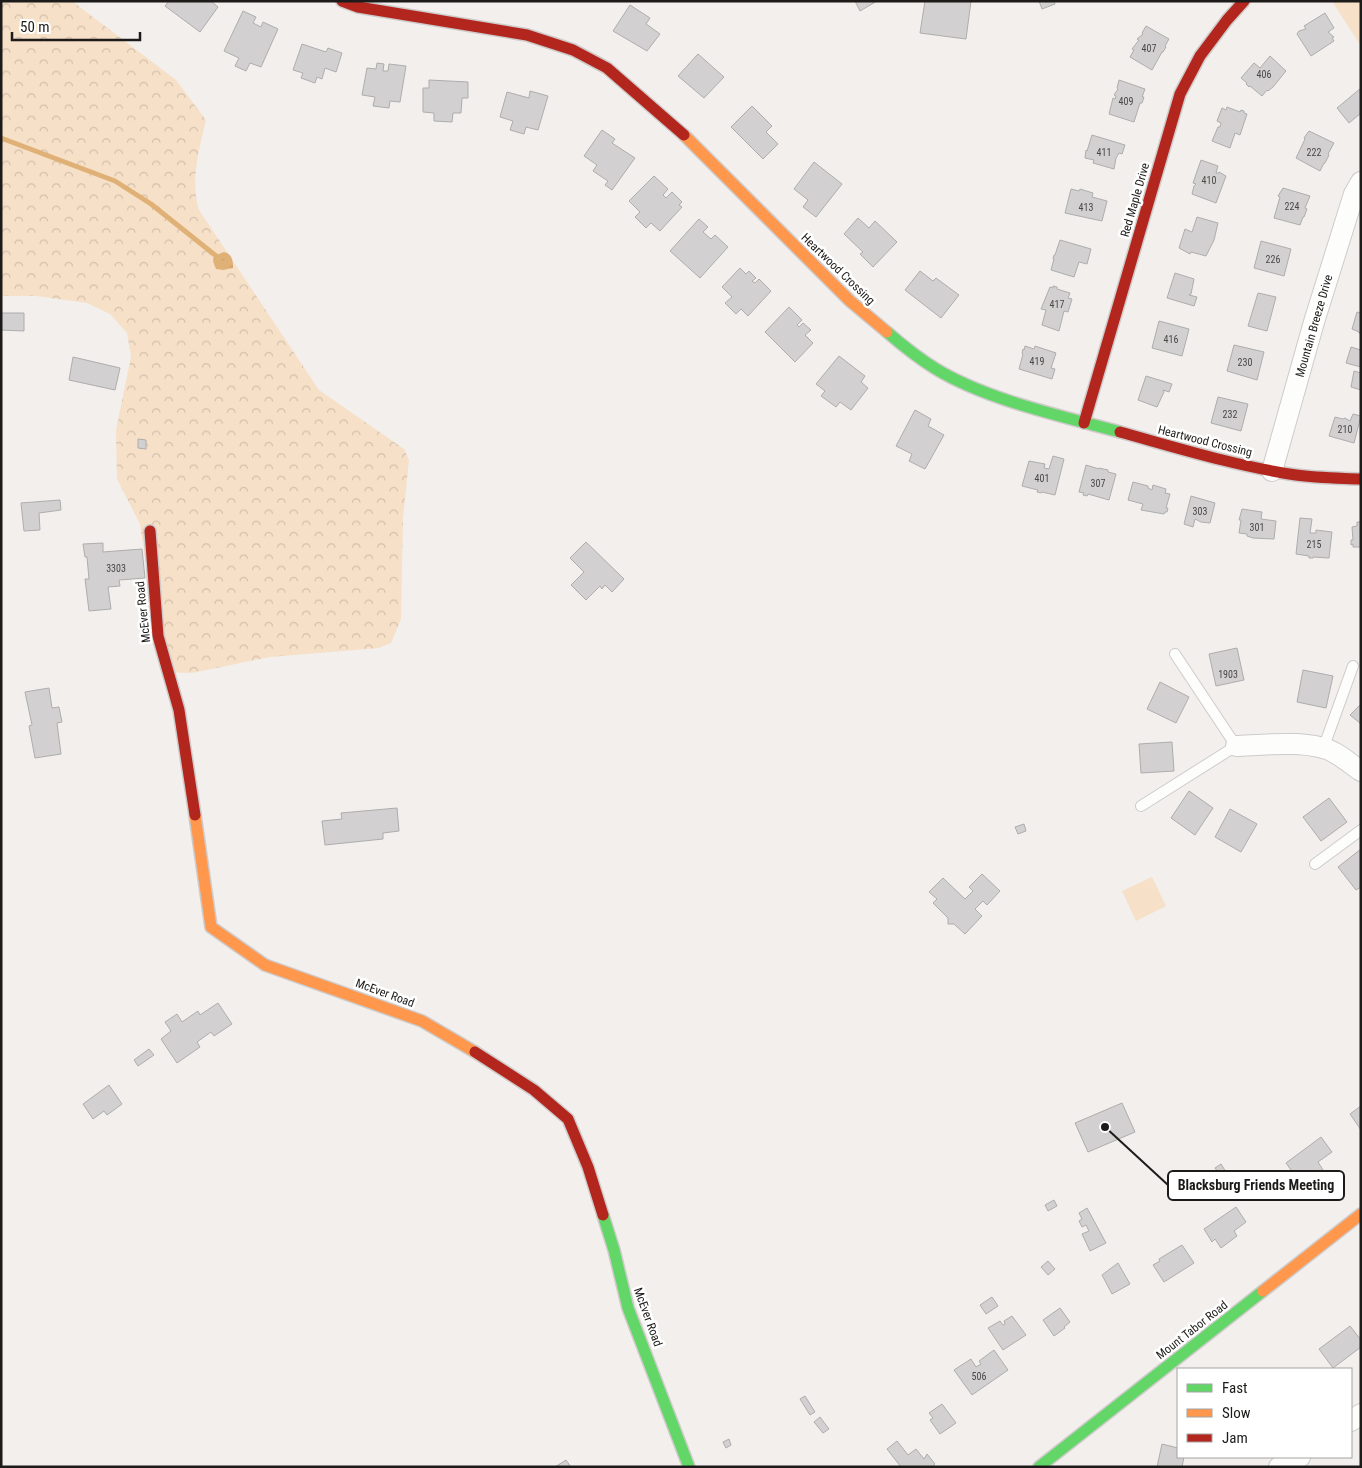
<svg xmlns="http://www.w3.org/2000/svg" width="1362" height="1468" font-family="'Roboto Condensed',sans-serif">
<defs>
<pattern id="forest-crowns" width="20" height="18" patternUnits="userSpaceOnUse" patternTransform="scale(1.25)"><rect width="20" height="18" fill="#f7e0c8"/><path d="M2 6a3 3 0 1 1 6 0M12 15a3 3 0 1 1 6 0" fill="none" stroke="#d3c0ab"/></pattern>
<pattern id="water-ripples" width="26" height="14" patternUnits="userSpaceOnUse" patternTransform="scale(1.25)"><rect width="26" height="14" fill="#e0b177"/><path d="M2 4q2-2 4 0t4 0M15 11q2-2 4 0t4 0" fill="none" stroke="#c09866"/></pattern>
</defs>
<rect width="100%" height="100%" fill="#f2efed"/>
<g fill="#f7e0c8">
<path d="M1332 1H1361V46Z"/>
<path d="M1152 877 1166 906 1136 921 1122 891Z"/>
</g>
<path fill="url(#forest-crowns)" d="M1 1H72L176 80 206 120C199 149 190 181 199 210L319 390 404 449 409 460 403 518 401 619 391 643 379 648 270 657 192 673 162 672 140 524 117 479 116 430 131 357 127 333 110 314 87 303 36 296H1Z"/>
<path fill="url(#water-ripples)" d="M224 252C232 254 233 260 233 268L223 270 216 269 213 261 214 256Z"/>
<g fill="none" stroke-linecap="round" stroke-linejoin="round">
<path stroke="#e0b177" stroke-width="5" d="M1 138 115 181 151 204 220 259"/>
</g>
<g fill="#d2d0d0" stroke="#aeadad">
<path d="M169 1H211L218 7 200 32 165 6Z"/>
<path d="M855 1H877L860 11Z"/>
<path d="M925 1H971L966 39 920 33Z"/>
<path d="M1039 1H1054L1055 4 1042 9Z"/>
<path d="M630 5 650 18 646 24 660 34 647 51 613 31Z"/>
<path d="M243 11 256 17 253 23 261 27 263 22 278 29 261 67 250 63 246 71 235 66 239 58 224 51Z"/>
<path d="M1325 13 1334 28 1328 32 1334 37 1332 38 1334 41 1311 56 1297 34 1299 31 1306 29 1304 26Z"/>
<path d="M1146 26 1169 39 1165 46 1166 47 1163 52H1162L1152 70 1130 57 1134 50 1132 49 1139 40 1137 39 1143 34 1142 33Z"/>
<path d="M302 44 326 52 328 48 342 53 336 72 325 68 322 79 317 77 315 83 301 78 303 73 293 70Z"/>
<path d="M698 54 724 77 704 98 678 76Z"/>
<path d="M1270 56 1286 71 1273 87 1268 91 1267 90 1262 96 1250 86 1249 87 1246 84 1247 83 1241 78 1254 63 1260 68Z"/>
<path d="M377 63 384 64 383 71H388L389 64 406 66 400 102 390 101 389 108 373 106 375 97 362 95 367 68 376 69Z"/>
<path d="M429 80 468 82V98H462L461 113H453L452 122 434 121V113L423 112V88H429Z"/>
<path d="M1119 80 1145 89 1142 97H1144L1142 103H1140L1134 122 1109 114 1113 98 1115 99 1116 96 1114 95 1118 89 1117 88Z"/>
<path d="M1361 88V113L1349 123 1337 108Z"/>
<path d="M530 91 548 96 538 130 526 127 524 134 510 130 513 121 500 117 507 92 529 98Z"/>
<path d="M752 106 772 126 766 132 778 144 763 159 731 127Z"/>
<path d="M1227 107 1240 112 1241 110 1244 111V113L1247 114 1240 135 1235 133 1230 148 1212 141 1218 127H1220L1221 123 1217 121 1222 108 1226 110Z"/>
<path d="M602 130 615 139 612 143 635 158 612 190 605 185 608 181 593 171 597 165 584 156Z"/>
<path d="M1309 131 1334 143 1328 154 1329 155 1325 163H1324L1320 171 1296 158 1305 139 1304 138Z"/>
<path d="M1092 135 1125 145 1122 154 1119 153 1116 158 1114 169 1093 163 1094 160 1085 158 1086 150 1087 151Z"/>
<path d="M1201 160 1218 166 1216 173H1219V172L1226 176 1216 203 1192 194 1194 186 1196 184 1193 183Z"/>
<path d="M814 162 842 184 816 217 803 207 808 200 794 189Z"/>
<path d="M654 176 668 189 663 195 666 198 672 192 682 202 679 205 682 207 660 231 651 223 646 228 635 217 640 212 629 201Z"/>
<path d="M1283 188 1310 196 1305 208 1307 209 1304 217H1303L1300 225 1274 218 1280 197 1278 196Z"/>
<path d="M1071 189 1079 191 1080 189 1093 193 1092 197 1107 201 1102 221 1065 213Z"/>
<path d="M1197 217 1218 223 1214 240 1206 256 1191 252 1190 254 1179 248 1185 229 1192 232Z"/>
<path d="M858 218 869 228 875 221 897 242 873 267 860 254 863 252 844 234Z"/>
<path d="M699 219 708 227 703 232 711 239 715 235 728 247 700 278 670 251Z"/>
<path d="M1060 240 1091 249 1087 264 1079 262 1074 277 1051 270 1054 259H1053L1054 255H1055Z"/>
<path d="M1261 241 1291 249 1284 276 1254 268Z"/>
<path d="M740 268 746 274 749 271 756 278 752 281 755 283 759 279 771 291 748 316 741 309 736 314 725 303 732 297 722 287Z"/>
<path d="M920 271 933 281 936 278 959 295 941 318 905 290Z"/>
<path d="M1175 273 1194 279 1191 294 1189 295 1197 297 1194 306 1167 298Z"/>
<path d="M1053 286 1057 287V289L1070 293 1068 298 1072 299 1068 312 1064 311 1059 331 1042 325 1046 310 1041 309 1050 287 1053 288Z"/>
<path d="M1258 293 1276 297 1267 331 1248 326Z"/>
<path d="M789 307 802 320 797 325 799 327 803 323 811 330 805 335 813 343 795 362 765 332Z"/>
<path d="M1357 312 1361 313V334L1359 333V332L1352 329Z"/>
<path d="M1 313H24V331L1 330Z"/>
<path d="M1159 321 1189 329 1182 356 1152 348Z"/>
<path d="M1234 345 1264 352 1257 380 1227 371Z"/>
<path d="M1025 346 1034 349 1035 346 1056 353 1051 368 1055 369 1052 379 1019 369 1023 354 1022 353 1023 349 1024 350Z"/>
<path d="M1351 347 1361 350V367L1346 363Z"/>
<path d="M839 356 865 376 861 382 868 388 851 410 840 402 836 407 821 396 825 391 816 384Z"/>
<path d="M73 357 120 368 115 390 69 380Z"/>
<path d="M1354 371 1361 373V390L1351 387Z"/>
<path d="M1146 376 1172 384 1169 392 1163 390 1164 392 1157 407 1138 400Z"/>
<path d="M1218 397 1248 404 1241 431 1211 423Z"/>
<path d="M915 410 931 419 928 426 944 435 925 469 909 461 912 454 896 446Z"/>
<path d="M1353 414 1361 416 1354 443 1329 436 1335 417 1343 419 1345 418 1350 421Z"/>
<path d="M138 439 146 440V449L138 448Z"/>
<path d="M1053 456 1064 459 1055 495 1042 492 1041 493 1037 492 1038 490 1022 486 1029 461 1045 464 1044 468 1049 469Z"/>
<path d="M1086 465 1099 469V468L1108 470V472L1116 474 1109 500 1088 494 1087 496 1083 495 1084 493 1079 492Z"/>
<path d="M1133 482 1148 486V488L1152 490 1153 485 1166 489 1165 493 1170 494 1166 508H1168L1167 512H1165L1164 514 1141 510 1143 504 1128 500Z"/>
<path d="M1191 496 1215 503 1210 523 1201 522 1195 519 1193 527 1184 524Z"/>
<path d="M60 500 61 510 39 513 40 530 24 531 21 503Z"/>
<path d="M1242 509 1262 512 1261 519 1276 521 1274 539 1253 538 1247 536V534L1239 533 1241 520H1239Z"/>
<path d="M1300 518 1312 519 1310 533H1316V530L1332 532 1329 558 1313 557V558H1309V556L1296 554Z"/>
<path d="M1357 522H1361V547H1353V544L1351 545V540H1353L1352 527 1357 526Z"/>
<path d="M586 542 624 579 612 592 605 585 602 589 600 586 586 600 571 585 584 572 570 558Z"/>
<path d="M103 543V552L142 549 145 578 119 580 120 586 108 587 111 609 89 611 85 579H89L87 557H85L83 544Z"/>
<path d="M1237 648 1244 680 1216 686 1209 654Z"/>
<path d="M1303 670 1333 676 1326 708 1297 702Z"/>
<path d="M1160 682 1189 697 1176 723 1147 709Z"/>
<path d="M49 688 52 708 59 707 62 722 57 723 61 754 35 758 29 726 32 725 25 692Z"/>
<path d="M1361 704V724L1350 715Z"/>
<path d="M1172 742 1174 771 1141 773 1139 744Z"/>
<path d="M1189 791 1213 808 1195 835 1171 818Z"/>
<path d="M1329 798 1347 822 1321 841 1303 817Z"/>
<path d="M397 808 399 831 383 833V839L325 845 322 821 342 819 341 813Z"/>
<path d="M1230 809 1257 824 1241 852 1215 837Z"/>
<path d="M1024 824 1026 831 1018 834 1015 827Z"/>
<path d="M1361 849V887L1356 890 1338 867Z"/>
<path d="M982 874 1000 891 987 905 983 901 975 909 982 916 965 934 954 924H948V918L933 903 937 899 929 892 943 878 965 899 973 891 969 887Z"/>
<path d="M218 1003 232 1024 214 1036 211 1032 197 1042 200 1047 177 1063 161 1039 171 1031 165 1022 177 1014 182 1022 198 1011 200 1015Z"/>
<path d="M149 1049 154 1055 138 1066 134 1060Z"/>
<path d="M109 1085 122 1104 107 1115 104 1111 93 1119 83 1104Z"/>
<path d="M1122 1103 1135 1132 1088 1152 1075 1123Z"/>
<path d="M1361 1106V1130L1350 1114Z"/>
<path d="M1321 1137 1332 1152 1318 1162 1323 1170 1317 1175 1319 1177 1308 1185 1305 1181 1301 1184 1286 1163Z"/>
<path d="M1221 1164 1226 1172 1221 1176 1215 1168Z"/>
<path d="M1054 1200 1057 1206 1048 1211 1045 1205Z"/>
<path d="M1236 1207 1246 1222 1234 1231 1237 1236 1221 1248 1215 1239 1212 1242 1204 1229Z"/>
<path d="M1087 1208 1106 1243 1090 1251 1082 1234 1089 1231 1086 1225 1082 1227 1079 1221 1082 1219 1079 1213Z"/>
<path d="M1182 1245 1194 1263 1164 1282 1153 1265 1160 1261 1159 1259Z"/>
<path d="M1048 1261 1055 1269 1048 1275 1041 1267Z"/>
<path d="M1118 1263 1130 1284 1112 1294 1102 1275Z"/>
<path d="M992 1297 998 1306 986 1314 980 1305Z"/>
<path d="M1060 1308 1070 1322 1064 1327 1065 1328 1054 1336 1043 1320Z"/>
<path d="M1012 1316 1026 1335 1003 1350 988 1328 1000 1321 1003 1325 1005 1324 1004 1321Z"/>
<path d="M1350 1326 1361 1340V1347L1333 1368 1319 1349Z"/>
<path d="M994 1350 1008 1370 972 1395 954 1370 971 1359 976 1367 981 1364 979 1361Z"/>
<path d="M805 1396 815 1412 810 1415 800 1399Z"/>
<path d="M942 1404 956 1423 940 1434 930 1420 933 1418 929 1413Z"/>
<path d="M820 1417 829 1429 823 1433 814 1422Z"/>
<path d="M729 1439 731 1445 726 1448 723 1442Z"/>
<path d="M897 1441 908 1455 916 1449 924 1459 927 1454 935 1464 932 1467H901L887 1449Z"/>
<path d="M1162 1444 1178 1448V1457H1184L1182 1467H1157Z"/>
<path d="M566 1460 571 1467H555Z"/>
</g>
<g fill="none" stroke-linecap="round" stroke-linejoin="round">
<g stroke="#cecbca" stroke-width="12">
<g id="lane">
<path d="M1323 749 1353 666"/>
<path d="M1141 806 1236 746 1175 654"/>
<path d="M1315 864 1361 830"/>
</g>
</g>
<g stroke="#cecbca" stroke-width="22">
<g id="street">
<path d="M1272 471 1314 322 1354 194 1361 182"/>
<path d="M1236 746C1263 745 1311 739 1335 753 1344 758 1352 765 1361 771"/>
<path d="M1351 1421 1361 1414"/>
<path d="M1279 1467 1300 1457"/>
</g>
</g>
<g stroke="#cecbca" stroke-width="14">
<g id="fast">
<path d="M887 332C902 345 918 358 936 369 987 400 1062 416 1120 432"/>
<path d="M603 1215 614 1250 628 1308 689 1467"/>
<path d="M1039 1467 1263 1291"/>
</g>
</g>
<g stroke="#cecbca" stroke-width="14">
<g id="slow">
<path d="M684 135 850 301 887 332"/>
<path d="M195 815 211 927 265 965 422 1021 475 1052"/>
<path d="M1263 1291 1361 1214"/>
</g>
</g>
<g stroke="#cecbca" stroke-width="14">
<g id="jam">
<path d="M342 1 358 7 527 35 573 50 607 68 684 135"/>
<path d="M1084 423 1180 94 1200 56 1227 20 1244 1"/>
<path d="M1120 432C1178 448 1236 466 1296 475 1317 478 1339 478 1361 479"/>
<path d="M150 531 158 636 179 710 195 815"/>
<path d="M475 1052 534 1090 568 1119 588 1167 603 1215"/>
</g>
</g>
<use href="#lane" stroke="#fdfdfc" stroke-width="10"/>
<use href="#street" stroke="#fdfdfc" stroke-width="20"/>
<use href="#fast" stroke="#63d668" stroke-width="11"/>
<use href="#slow" stroke="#ff974d" stroke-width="11"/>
<use href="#jam" stroke="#b3261e" stroke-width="11"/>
</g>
<g text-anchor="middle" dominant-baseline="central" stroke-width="5" stroke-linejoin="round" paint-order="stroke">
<g font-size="10" fill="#4a4847">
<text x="1149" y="48">407</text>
<text x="1264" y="74">406</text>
<text x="1126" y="101">409</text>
<text x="1104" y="152">411</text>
<text x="1314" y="152">222</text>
<text x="1209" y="180">410</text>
<text x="1292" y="206">224</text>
<text x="1086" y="207">413</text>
<text x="1273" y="259">226</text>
<text x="1057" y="304">417</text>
<text x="1171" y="339">416</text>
<text x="1037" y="361">419</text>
<text x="1245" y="362">230</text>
<text x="1230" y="414">232</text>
<text x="1345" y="429">210</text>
<text x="1042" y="478">401</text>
<text x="1098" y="483">307</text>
<text x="1200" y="511">303</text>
<text x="1257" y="527">301</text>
<text x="1314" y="544">215</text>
<text x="116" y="568">3303</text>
<text x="1228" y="674">1903</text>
<text x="979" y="1376">506</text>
</g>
<g font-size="12" fill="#1c1b19" stroke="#fff">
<text transform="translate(1135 200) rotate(-74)">Red Maple Drive</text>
<text transform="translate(838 269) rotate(44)">Heartwood Crossing</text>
<text transform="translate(1314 326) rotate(-74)">Mountain Breeze Drive</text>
<text transform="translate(1205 441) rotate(14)">Heartwood Crossing</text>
<text transform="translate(143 612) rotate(-96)">McEver Road</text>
<text transform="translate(385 993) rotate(20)">McEver Road</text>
<text transform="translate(648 1317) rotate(70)">McEver Road</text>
<text transform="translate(1192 1330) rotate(-38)">Mount Tabor Road</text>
</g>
</g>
<path fill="none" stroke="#1c1b19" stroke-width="2" d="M1105 1127L1168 1185"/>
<circle fill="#1c1b19" stroke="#fff" stroke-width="2" cx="1105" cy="1127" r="5"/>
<rect fill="#fff" stroke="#1c1b19" stroke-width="2" x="1168" y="1171" width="176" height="29" rx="5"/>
<g font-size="14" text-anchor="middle" font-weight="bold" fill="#1c1b19">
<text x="1256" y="1190">Blacksburg Friends Meeting</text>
</g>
<rect width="1362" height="1468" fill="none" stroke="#1c1b19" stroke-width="5"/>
<rect x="1177" y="1368" width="175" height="90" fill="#ffffff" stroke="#a4a4a3"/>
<rect x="1187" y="1384" width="25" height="8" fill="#63d668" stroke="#a4a4a3"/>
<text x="1222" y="1393" font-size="15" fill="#1c1b19">Fast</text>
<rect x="1187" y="1409" width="25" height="8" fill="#ff974d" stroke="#a4a4a3"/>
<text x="1222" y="1418" font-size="15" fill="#1c1b19">Slow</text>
<rect x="1187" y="1434" width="25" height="8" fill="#b3261e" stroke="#a4a4a3"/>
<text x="1222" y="1443" font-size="15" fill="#1c1b19">Jam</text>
<path d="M12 32v8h128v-8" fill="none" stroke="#1c1b19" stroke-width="2.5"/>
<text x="20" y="32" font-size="15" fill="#1c1b19" stroke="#ffffff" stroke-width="4" paint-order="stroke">50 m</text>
</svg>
